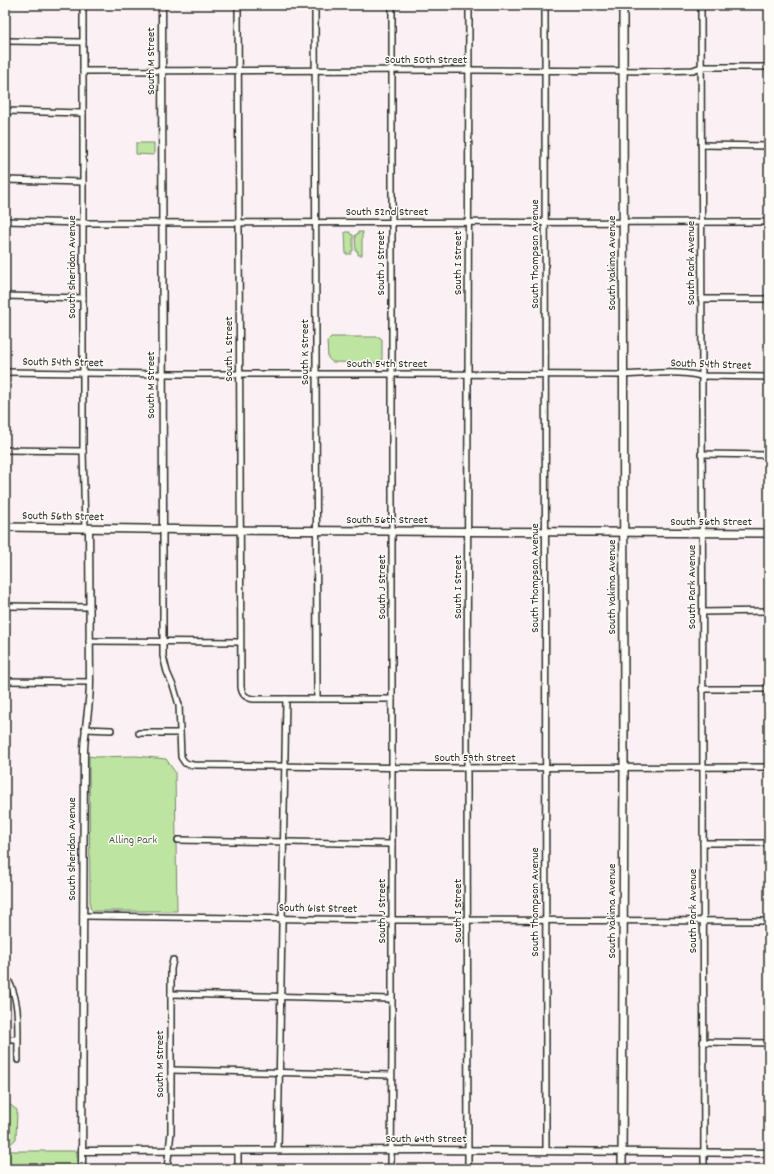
<svg xmlns="http://www.w3.org/2000/svg" width="774" height="1174" font-family="Dekko,sans-serif">
<rect width="100%" height="100%" fill="#fbf1f4"/>
<filter id="ink" filterUnits="userSpaceOnUse"><feTurbulence type="fractalNoise" baseFrequency=".025" numOctaves="2"/><feDisplacementMap in="SourceGraphic" scale="8" xChannelSelector="R" yChannelSelector="G"/><feConvolveMatrix kernelMatrix="1 2 1 2 8 2 1 2 1" color-interpolation-filters="sRGB"/></filter>
<g filter="url(#ink)">
<g fill="#bde5a1" stroke="#748866">
<path d="M136 143H154V155L136 154Z"/>
<path d="M345 232H350V234L353 235V251H351V254H346Z"/>
<path d="M358 232H363V234H362V255H358V251H356L355 235 358 234Z"/>
<path d="M331 337H379L382 339V360L377 363 332 362 328 358 327 341Z"/>
<path d="M89 756 95 757 136 756 166 759 175 772 177 911H93L90 908Z"/>
<path d="M5 1101 17 1110 16 1139 5 1149Z"/>
<rect x="5" y="1151" width="72" height="18"/>
</g>
<g fill="none" stroke-linecap="round" stroke-linejoin="round">
<g stroke="#2b2b2b" stroke-width="8">
<g id="minor">
<path d="M83 5V451L85 529"/>
<path d="M238 5 241 687C242 695 246 698 253 699H392"/>
<path d="M315 5 317 699"/>
<path d="M545 5 546 1151"/>
<path d="M701 5 704 1169"/>
<path d="M5 41 83 42"/>
<path d="M83 71 469 70 661 71 693 70 701 67H769"/>
<path d="M5 111 83 113"/>
<path d="M701 145 769 146"/>
<path d="M5 180 83 182"/>
<path d="M5 221 83 223 769 222"/>
<path d="M5 296 83 298"/>
<path d="M701 299H769"/>
<path d="M5 372 162 374H391L623 375C648 374 677 370 701 376L769 377"/>
<path d="M5 450 83 451"/>
<path d="M701 454 769 455"/>
<path d="M163 530V656L167 672 174 688 179 705 181 757 185 763 193 765 429 768 769 767"/>
<path d="M5 606 89 607"/>
<path d="M702 612 769 611"/>
<path d="M89 641 240 642"/>
<path d="M5 681 90 682"/>
<path d="M702 689H769"/>
<path d="M85 729 111 730"/>
<path d="M139 733H180"/>
<path d="M178 840 392 844"/>
<path d="M703 843H769"/>
<path d="M83 916 392 920 769 921"/>
<path d="M5 975C22 999 17 1031 18 1060"/>
<path d="M171 994 391 999"/>
<path d="M5 1039H17"/>
<path d="M703 1042 769 1043"/>
<path d="M171 1070 391 1075"/>
<path d="M278 1150 286 699"/>
<path d="M167 1169 171 1132V969L173 960"/>
<path d="M238 1169V1151"/>
<path d="M391 1169 392 1042V5"/>
<path d="M468 1169 467 767 469 5"/>
</g>
</g>
<g stroke="#2b2b2b" stroke-width="9">
<g id="tertiary">
<path d="M162 5 163 530"/>
<path d="M82 1151 429 1150 769 1153"/>
<path d="M82 1169 84 750C85 727 90 705 90 682L89 529"/>
</g>
</g>
<g stroke="#2b2b2b" stroke-width="10">
<g id="secondary">
<path d="M5 527 212 530 769 533"/>
<path d="M622 1169 624 767 623 5"/>
</g>
</g>
<use href="#minor" stroke="#fdfcf7" stroke-width="5"/>
<use href="#tertiary" stroke="#fdfcf7" stroke-width="6"/>
<use href="#secondary" stroke="#fdfcf7" stroke-width="7"/>
</g>
</g>
<g text-anchor="middle" dominant-baseline="central" stroke-width="3" stroke-linejoin="round" paint-order="stroke">
<g font-size="12" fill="#2b2b2b" stroke="#fdfcf7">
<text x="426" y="60">South 50th Street</text>
<text transform="translate(151 61) rotate(-90)">South M Street</text>
<text x="387" y="212">South 52nd Street</text>
<text transform="translate(535 254) rotate(-90)">South Thompson Avenue</text>
<text transform="translate(381 263) rotate(-90)">South J Street</text>
<text transform="translate(458 263) rotate(-90)">South I Street</text>
<text transform="translate(612 263) rotate(-90)">South Yakima Avenue</text>
<text transform="translate(691 263) rotate(-90)">South Park Avenue</text>
<text transform="translate(72 267) rotate(-90)">South Sheridan Avenue</text>
<text transform="translate(229 349) rotate(-90)">South L Street</text>
<text transform="translate(305 352) rotate(-90)">South K Street</text>
<text transform="translate(63 363) rotate(1)">South 54th Street</text>
<text x="387" y="364">South 54th Street</text>
<text transform="translate(711 365) rotate(2)">South 54th Street</text>
<text transform="translate(151 385) rotate(-90)">South M Street</text>
<text transform="translate(63 517) rotate(1)">South 56th Street</text>
<text x="387" y="520">South 56th Street</text>
<text x="711" y="522">South 56th Street</text>
<text transform="translate(535 578) rotate(-90)">South Thompson Avenue</text>
<text transform="translate(382 587) rotate(-90)">South J Street</text>
<text transform="translate(458 587) rotate(-90)">South I Street</text>
<text transform="translate(612 587) rotate(-90)">South Yakima Avenue</text>
<text transform="translate(692 587) rotate(-90)">South Park Avenue</text>
<text x="475" y="758">South 59th Street</text>
<text transform="translate(72 849) rotate(-90)">South Sheridan Avenue</text>
<text transform="translate(535 902) rotate(-90)">South Thompson Avenue</text>
<text transform="translate(318 909) rotate(1)">South 61st Street</text>
<text transform="translate(382 911) rotate(-90)">South J Street</text>
<text transform="translate(458 911) rotate(-90)">South I Street</text>
<text transform="translate(612 911) rotate(-90)">South Yakima Avenue</text>
<text transform="translate(693 911) rotate(-90)">South Park Avenue</text>
<text transform="translate(160 1064) rotate(-90)">South M Street</text>
<text x="426" y="1139">South 64th Street</text>
</g>
<g font-size="12" fill="#505a48" stroke="#fdfcf7">
<text x="133" y="840">Alling Park</text>
</g>
</g>
<rect width="774" height="1174" fill="none" stroke="#fdfcf7" stroke-width="20"/>
<rect x="10" y="10" width="754" height="1154" fill="none" stroke="#2b2b2b" stroke-width="1.5" filter="url(#ink)"/>
</svg>
